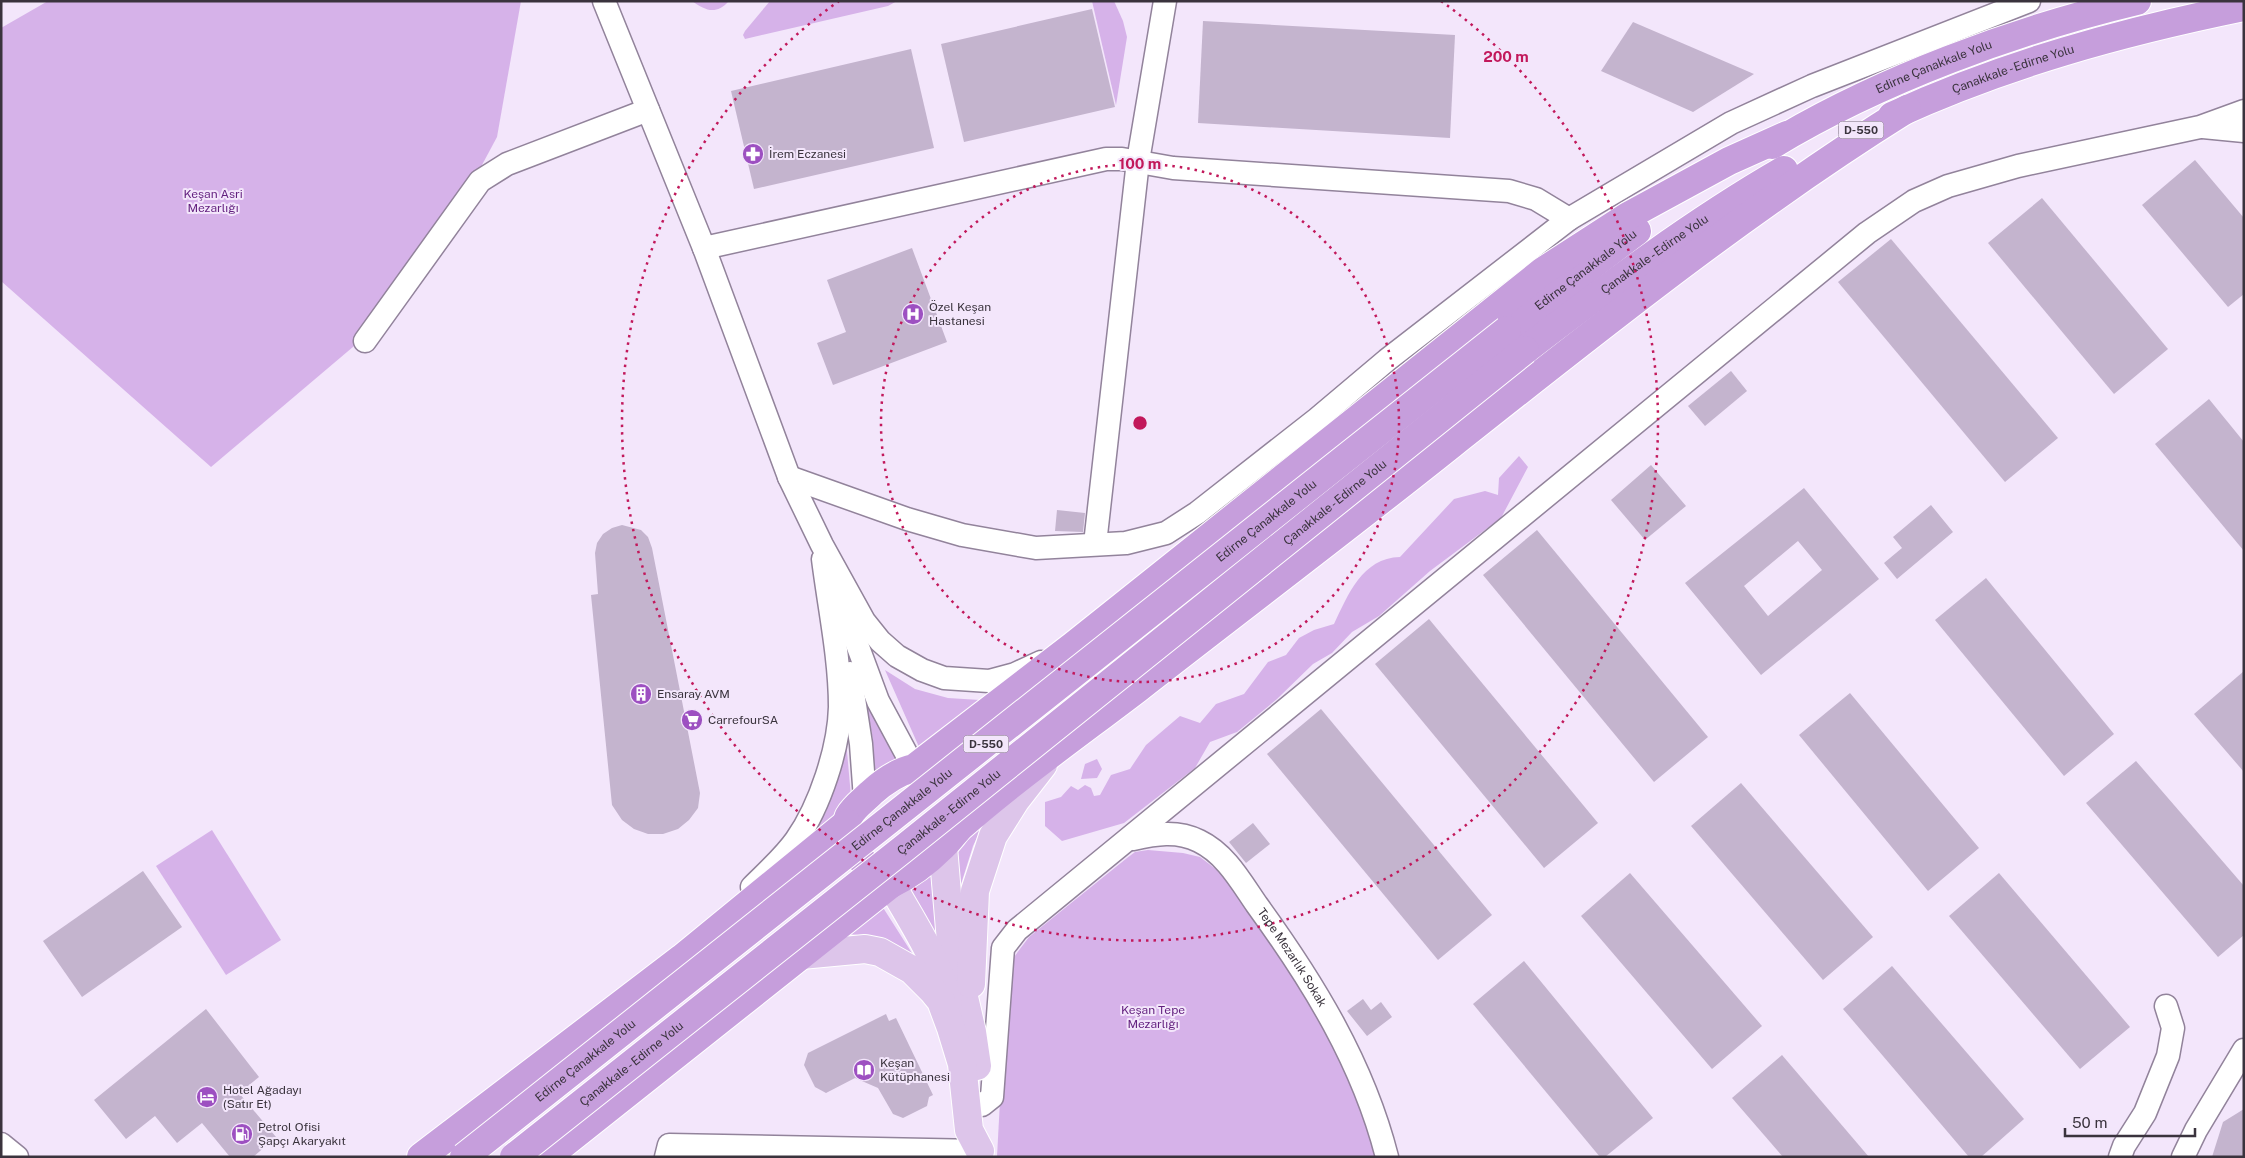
<svg xmlns="http://www.w3.org/2000/svg" width="2245" height="1158" font-family="'Public Sans',sans-serif">
<rect width="100%" height="100%" fill="#f3e6fb"/>
<g fill="#d6b2e9">
<path d="M48 1H521L497 137 475 178 360 341 211 467 1 281V28Z"/>
<path d="M692 1H729C716 15 706 11 692 1Z"/>
<path d="M770 1H897L888 6 745 39 743 35 745 31Z"/>
<path d="M1092 1H1114L1123 21 1127 37 1116 105Z"/>
<path d="M1519 456 1528 467 1501 518 1430 571 1379 616 1352 632 1332 653 1313 664 1277 699 1237 732 1210 742 1195 768 1124 823 1062 841 1045 826V802L1061 797 1071 786 1078 790 1085 785 1091 788 1094 796 1100 795 1111 775 1130 769 1146 745 1180 716 1200 723 1216 704 1244 694 1268 662 1286 655 1299 638 1314 630 1334 624C1348 595 1362 558 1400 557L1454 499 1485 491 1498 495 1499 478Z"/>
<path d="M885 670 915 689 948 698 980 700 919 747Z"/>
<path d="M863 686 884 738 899 765 875 782 873 740Z"/>
<path d="M846 740 852 808 810 839 826 812Z"/>
<path d="M1097 759 1102 769 1097 778 1081 779 1085 764Z"/>
<path d="M984 823 973 846 957 897 956 848Z"/>
<path d="M212 830 281 940 226 975 156 866Z"/>
<path d="M1148 850 1183 853 1200 857 1221 873 1297 975 1338 1051 1368 1119 1378 1157H997L1006 988 1011 961 1029 937 1127 858 1135 852Z"/>
<path d="M930 868 935 917 944 961 905 886Z"/>
<path d="M882 906 917 961C888 942 879 935 843 934Z"/>
</g>
<g fill="#c4b4ce" fill-rule="evenodd">
<path d="M1092 9 1115 107 964 142 941 44Z"/>
<path d="M1203 21 1455 35 1450 138 1198 123Z"/>
<path d="M1633 22 1754 74 1693 112 1601 71Z"/>
<path d="M911 49 934 148 754 189 731 91Z"/>
<path d="M2195 160 2244 218V294L2228 307 2142 205Z"/>
<path d="M2042 198 2168 349 2114 394 1988 243Z"/>
<path d="M1891 239 2058 438 2005 482 1838 282Z"/>
<path d="M912 248 947 342 833 385 817 343 846 332 827 280Z"/>
<path d="M1731 371 1747 391 1705 426 1688 406Z"/>
<path d="M2209 399 2244 442V551L2155 444Z"/>
<path d="M1651 465 1686 506 1645 540 1611 500Z"/>
<path d="M1804 488 1879 579 1761 675 1685 583ZM1798 541 1822 570 1768 616 1744 586Z"/>
<path d="M1931 505 1953 532 1897 579 1884 563 1902 548 1893 537Z"/>
<path d="M1057 510 1085 513 1083 532 1055 531Z"/>
<path d="M622 525 641 530 648 537 652 548 700 793 698 808 689 820 678 829 663 834H648L634 829 622 820 612 805 591 595 598 594 595 553 597 543 603 534 612 528Z"/>
<path d="M1537 530 1708 737 1654 782 1483 575Z"/>
<path d="M1986 578 2114 734 2064 776 1935 620Z"/>
<path d="M1429 619 1598 823 1544 868 1375 664Z"/>
<path d="M2244 671V772L2194 714Z"/>
<path d="M1850 693 1979 848 1928 891 1799 735Z"/>
<path d="M1321 709 1492 915 1438 960 1267 754Z"/>
<path d="M2136 761 2244 886V935L2218 957 2086 803Z"/>
<path d="M1741 783 1873 937 1823 980 1691 826Z"/>
<path d="M1253 823 1270 844 1246 863 1229 842Z"/>
<path d="M143 871 182 927 82 997 43 941Z"/>
<path d="M1630 873 1762 1026 1712 1069 1581 916Z"/>
<path d="M1999 873 2130 1027 2080 1069 1949 916Z"/>
<path d="M1524 961 1653 1118 1605 1157H1600L1473 1004Z"/>
<path d="M1892 966 2024 1119 1981 1157H1969L1843 1009Z"/>
<path d="M1363 999 1371 1010 1381 1002 1392 1017 1367 1036 1347 1011Z"/>
<path d="M206 1009 259 1077 239 1093 276 1137 253 1157H230L202 1123 177 1143 155 1116 126 1139 94 1100Z"/>
<path d="M886 1014 889 1021 896 1018 933 1095 929 1097 927 1106 903 1118 893 1114 878 1088 855 1078 826 1093 815 1087 804 1065 808 1053Z"/>
<path d="M1782 1055 1869 1157H1783L1732 1098Z"/>
<path d="M2244 1109V1157H2212L2223 1122Z"/>
</g>
<g fill="none" stroke-linecap="round" stroke-linejoin="round">
<g stroke="#92839b" stroke-width="25">
<g id="minor">
<path d="M604 1 704 248 789 477 822 545 864 621 880 641 897 656 922 670 944 678 989 681 1015 674 1041 662"/>
<path d="M2203 127 2244 131"/>
<path d="M704 248 1106 159H1122L1173 168 1509 191 1536 199 1569 219"/>
<path d="M365 341 480 181 507 164 648 110"/>
<path d="M789 477 907 519 962 535 1036 548 1126 543 1166 533 1197 513 1317 419 1387 360 1569 219 1731 123 1812 86 2029 1"/>
<path d="M1095 544 1138 161 1165 1"/>
<path d="M841 601 878 701 914 768"/>
<path d="M850 673 861 744 865 799"/>
<path id="s1" d="M1133 839C1155 834 1177 830 1199 841 1226 854 1241 882 1257 905 1313 982 1363 1063 1387 1157"/>
<path d="M752 887C767 872 784 857 796 840 820 806 839 748 840 707 840 658 829 607 823 559"/>
<path d="M982 1105 992 1097 1003 948 1017 930 1867 233 1914 201 1948 186 2018 166 2200 127 2244 111"/>
<path d="M1 1144 17 1157"/>
<path d="M666 1157 669 1145 980 1151"/>
<path d="M2120 1157 2124 1146 2145 1113 2168 1056 2173 1028 2166 1006"/>
<path d="M2183 1157 2196 1130 2244 1050"/>
</g>
</g>
<g stroke="#fff" stroke-width="30">
<g id="major">
<path d="M943 847 951 941 972 1032 977 1066"/>
<path d="M891 884C912 922 938 959 948 1002"/>
<path d="M801 955 865 949 880 952 912 970 932 990 941 1001 951 1028 962 1064 969 1130 980 1151"/>
<path d="M971 984 975 891 993 836 1015 801 1043 765"/>
</g>
</g>
<g stroke="#fff" stroke-width="30">
<g id="highway">
<path id="s2" d="M1892 116C2005 64 2122 32 2244 7"/>
<path id="s3" d="M1772 145C1879 80 2016 30 2137 1"/>
<path id="s4" d="M1507 330 1637 231"/>
<path id="s5" d="M1525 350C1609 286 1692 223 1784 170"/>
<path d="M891 884C885 879 877 876 871 871 861 862 842 829 849 816 854 807 864 800 871 793 883 782 897 772 914 768L1074 645 1543 271 1628 216 1729 161 1787 135"/>
<path d="M421 1157 682 958 847 823"/>
<path d="M547 1157 891 884C910 875 928 861 943 846 949 841 954 833 960 827 1016 778 1078 734 1137 689 1242 607 1348 527 1452 444 1600 327 1747 209 1907 109"/>
</g>
</g>
<use href="#minor" stroke="#fff" stroke-width="22"/>
<use href="#major" stroke="#ddc5ea" stroke-width="28"/>
<use href="#highway" stroke="#c69edc" stroke-width="28"/>
<g stroke="#fff" stroke-width="30" stroke-linecap="butt">
<g id="highway-bridge">
<path id="s6" d="M464 1157 1507 330"/>
<path id="s7" d="M514 1157 903 849 1525 350"/>
</g>
</g>
<use href="#highway-bridge" stroke="#c69edc" stroke-width="28"/>
</g>
<g fill="none" stroke="#c2185b" stroke-width="2.5" stroke-dasharray="2.5 5">
<circle cx="1140" cy="423" r="259"/>
<path d="M1441 1A518 518 0 1 1 839 1"/>
</g>
<defs>
<g id="pharmacy-disc" transform="scale(1.125)"><circle r="9.5" fill="#9d50c1" stroke="#f3e6fb"/><path d="M-2-6h4v4h4v4h-4v4h-4v-4h-4v-4h4Z" fill="#fff"/></g>
<g id="hospital-disc" transform="scale(1.125)"><circle r="9.5" fill="#9d50c1" stroke="#f3e6fb"/><path d="M-5-5h3v3.5h4V-5h3V5h-3V1.5h-4V5h-3Z" fill="#fff"/></g>
<g id="building-disc" transform="scale(1.125)"><circle r="9.5" fill="#9d50c1" stroke="#f3e6fb"/><path d="M-4-6H4V6H1V3H-1V6H-4ZM-2.5-4.3h1.7v1.8h-1.7ZM.8-4.3h1.7v1.8H.8ZM-2.5-1h1.7V.8h-1.7ZM.8-1h1.7V.8H.8Z" fill="#fff"/></g>
<g id="supermarket-disc" transform="scale(1.125)"><circle r="9.5" fill="#9d50c1" stroke="#f3e6fb"/><path d="M-6-5.5h2.5l.6 2H6L4.5 2H-2.5L-4.4-4H-6ZM-1.5 3.2a1.3 1.3 0 1 0 .1 0ZM3 3.2a1.3 1.3 0 1 0 .1 0Z" fill="#fff"/></g>
<g id="library-disc" transform="scale(1.125)"><circle r="9.5" fill="#9d50c1" stroke="#f3e6fb"/><path d="M-6-4Q-3-5.5-.7-3.5V5Q-3 3-6 4ZM6-4Q3-5.5 .7-3.5V5Q3 3 6 4Z" fill="#fff"/></g>
<g id="hotel-disc" transform="scale(1.125)"><circle r="9.5" fill="#9d50c1" stroke="#f3e6fb"/><path d="M-6-4.5h1.5V1H6V5H4.5V3h-9V5H-6ZM-4 0a1.8 1.8 0 1 1 3.6 0ZM.5 0V-2.5h3Q6-2.5 6 0Z" fill="#fff"/></g>
<g id="fuel-disc" transform="scale(1.125)"><circle r="9.5" fill="#9d50c1" stroke="#f3e6fb"/><path d="M-5.5-6h7V0h2V4h1.3V-2.5L3-4.5l.8-.8L6-3V5H2.5V1h-1V6h-7ZM-4.2-4.7v3.2H.2V-4.7Z" fill="#fff"/></g>
</defs>
<g fill-rule="evenodd">
<use href="#pharmacy-disc" x="753" y="154"/>
<use href="#hospital-disc" x="913" y="314"/>
<use href="#building-disc" x="641" y="694"/>
<use href="#supermarket-disc" x="692" y="720"/>
<use href="#library-disc" x="864" y="1070"/>
<use href="#hotel-disc" x="207" y="1097"/>
<use href="#fuel-disc" x="242" y="1134"/>
</g>
<g text-anchor="middle" dominant-baseline="central" stroke-width="4" stroke-linejoin="round" paint-order="stroke">
<g fill="#f3e6fb" stroke="#726976" stroke-width="1">
<rect x="1838.5" y="121.5" width="45" height="17" rx="4"/>
<rect x="963.5" y="735.5" width="45" height="17" rx="4"/>
</g>
<g font-size="11" font-weight="bold" fill="#3a333d">
<text x="1861" y="130">D-550</text>
<text x="986" y="744">D-550</text>
</g>
<g font-size="12" fill="#3a333d" stroke="#f3e6fb">
<text stroke="none"><textPath href="#s3" startOffset="180">Edirne Çanakkale Yolu</textPath></text>
<text stroke="none"><textPath href="#s2" startOffset="130">Çanakkale - Edirne Yolu</textPath></text>
<text stroke="none"><textPath href="#s5" startOffset="161">Çanakkale - Edirne Yolu</textPath></text>
<text stroke="none"><textPath href="#s4" startOffset="99">Edirne Çanakkale Yolu</textPath></text>
<text stroke="none"><textPath href="#s7" startOffset="1050">Çanakkale - Edirne Yolu</textPath></text>
<text stroke="none"><textPath href="#s6" startOffset="1024">Edirne Çanakkale Yolu</textPath></text>
<text stroke="none"><textPath href="#s6" startOffset="559">Edirne Çanakkale Yolu</textPath></text>
<text stroke="none"><textPath href="#s7" startOffset="555">Çanakkale - Edirne Yolu</textPath></text>
<text stroke="none"><textPath href="#s1" startOffset="218">Tepe Mezarlık Sokak</textPath></text>
<text stroke="none"><textPath href="#s6" startOffset="155">Edirne Çanakkale Yolu</textPath></text>
<text stroke="none"><textPath href="#s7" startOffset="150">Çanakkale - Edirne Yolu</textPath></text>
</g>
<g font-size="12" fill="#3a333d" stroke="#f3e6fb" text-anchor="start">
<text x="769" y="154">İrem Eczanesi</text>
<text x="929" y="307">Özel Keşan<tspan x="929" dy="14">Hastanesi</tspan></text>
<text x="657" y="694">Ensaray AVM</text>
<text x="708" y="720">CarrefourSA</text>
<text x="880" y="1063">Keşan<tspan x="880" dy="14">Kütüphanesi</tspan></text>
<text x="223" y="1090">Hotel Ağadayı<tspan x="223" dy="14">(Satır Et)</tspan></text>
<text x="258" y="1127">Petrol Ofisi<tspan x="258" dy="14">Şapçı Akaryakıt</tspan></text>
</g>
<g font-size="12" fill="#621f7e" stroke="#f3e6fb">
<text x="213" y="194">Keşan Asri<tspan x="213" dy="14">Mezarlığı</tspan></text>
<text x="1153" y="1010">Keşan Tepe<tspan x="1153" dy="14">Mezarlığı</tspan></text>
</g>
</g>
<circle cx="1140" cy="423" r="8" fill="#c2185b" stroke="#f3e6fb" stroke-width="2.5"/>
<g font-size="15" text-anchor="middle" font-weight="bold" fill="#c2185b" stroke="#f3e6fb" stroke-width="4" stroke-linejoin="round" paint-order="stroke">
<text x="1506" y="62">200 m</text>
<text x="1140" y="169">100 m</text>
</g>
<rect width="2245" height="1158" fill="none" stroke="#3a333d" stroke-width="5"/>
<path d="M2065 1128v8h130v-8" fill="none" stroke="#3a333d" stroke-width="2.5"/>
<text x="2072" y="1128" font-size="15" fill="#3a333d" stroke="#f3e6fb" stroke-width="4" paint-order="stroke">50 m</text>
</svg>
